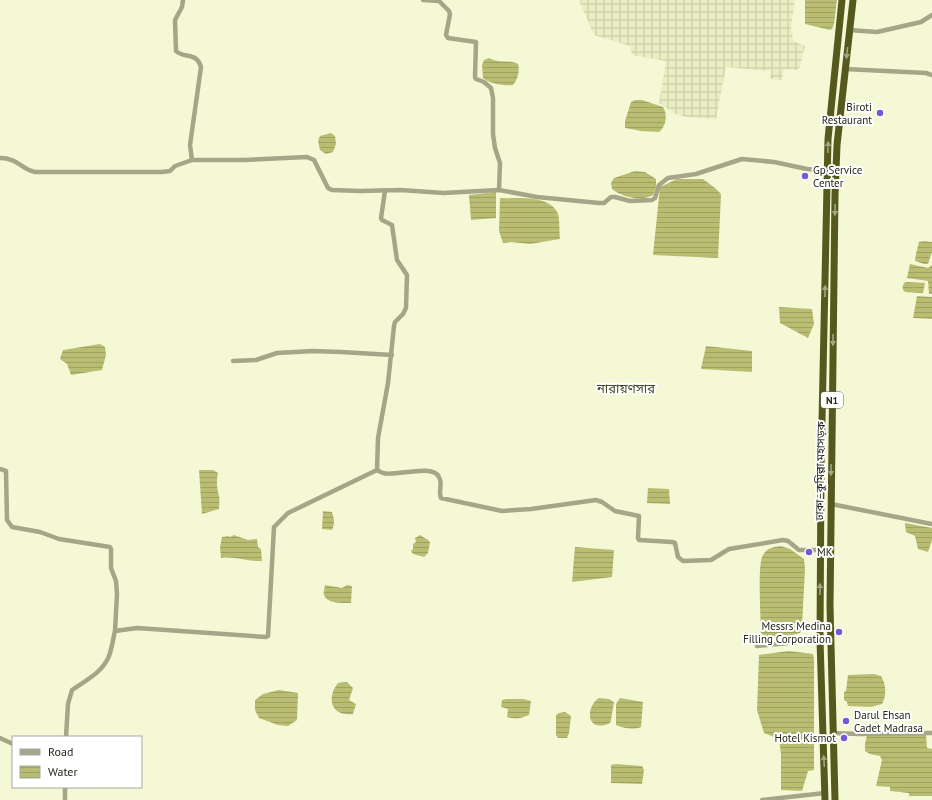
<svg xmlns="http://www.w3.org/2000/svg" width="932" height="800" font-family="'PT Sans','Noto Sans Bengali',sans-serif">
<defs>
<pattern id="industrial-grid" width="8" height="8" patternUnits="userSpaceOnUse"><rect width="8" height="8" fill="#e9edc2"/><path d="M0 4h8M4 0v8" fill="none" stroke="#c8cba6"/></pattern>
<pattern id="water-rules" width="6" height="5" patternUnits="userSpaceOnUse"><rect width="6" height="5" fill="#b8bd72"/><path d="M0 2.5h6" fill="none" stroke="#9ea262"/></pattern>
</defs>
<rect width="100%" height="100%" fill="#f5f8d4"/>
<path fill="url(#industrial-grid)" d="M580 0H795L791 26 793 41 805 46 800 67 797 70 784 69 782 80 770 79 771 71 726 67 716 119 687 117 675 114 659 103 666 61 632 55 630 46 594 35 580 3Z"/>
<g fill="url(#water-rules)">
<path d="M805 0H837L834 24 832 29 830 30 805 24Z"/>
<path d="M489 58C499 64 509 59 518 64 520 71 518 79 513 85 504 86 490 84 483 78L482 65 484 60Z"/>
<path d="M635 100H642L663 107C668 114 666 127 659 132L641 131 625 128V121L631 102Z"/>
<path d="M331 133 335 136 336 144 333 152 326 154 320 150 318 141 320 136Z"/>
<path d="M635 171 645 172 656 179V187L653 195C641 202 622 197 612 189L611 183 614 178Z"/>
<path d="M677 179H703L715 188 721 194 718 258 653 255 660 187Z"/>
<path d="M496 192V218L471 220 469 195Z"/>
<path d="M500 198C516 199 550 194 558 214 560 221 559 231 560 239L530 244 511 242 503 243 499 231Z"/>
<path d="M924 241 932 242V252L928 264H924L915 261 916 254 919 242Z"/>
<path d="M910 264 928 268 932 265V294H929L928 281 907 278Z"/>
<path d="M907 282 925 283 923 293 905 292C902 289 902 287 904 283Z"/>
<path d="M917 296 932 297V319L913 318Z"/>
<path d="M779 307 812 309 814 324 808 338 780 323Z"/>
<path d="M100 344 105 347 106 355 102 370 71 375 67 364 60 359 63 350Z"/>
<path d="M706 346 752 351V372L701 369Z"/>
<path d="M199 470H213L218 473C216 482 217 488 219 496 220 500 219 505 219 509L202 514Z"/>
<path d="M648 488 669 489 670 504 647 503Z"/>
<path d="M323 511 332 512C334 518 335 524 332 530L322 529Z"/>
<path d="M905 523 932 528V540L928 552 918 549 915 536 906 532Z"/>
<path d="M234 535 248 540 257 539 258 547 261 549 262 561C248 562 235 556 221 558L220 547 222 537 228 536 230 537Z"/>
<path d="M420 535 428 540 430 542 428 553 424 557 413 554 411 551 413 549V544L416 542 415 538Z"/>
<path d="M781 546 790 549 804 559 805 569 802 626 800 633C789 637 777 635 765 637L761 633C761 620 757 564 763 555 767 548 773 547 781 546Z"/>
<path d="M575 547 614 550 612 577 572 582Z"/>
<path d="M325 585 342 588 347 585 352 586 351 603C343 603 327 604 324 595 323 592 325 587 325 585Z"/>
<path d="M789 651 813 654 814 660V770L808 771 802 791 781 790V754L779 739 764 733 757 710 759 655Z"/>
<path d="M874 674 881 676C886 684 887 695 882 704L871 707 848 706 847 702 844 700V692L846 691 848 675Z"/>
<path d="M347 682 353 688 349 700 356 704 353 714C331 717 326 698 338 683Z"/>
<path d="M279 690 298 693 297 720 288 726 278 725 259 718 255 710V700L263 694Z"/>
<path d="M599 698 609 699 614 702 611 720 610 723C586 734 585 707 599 698Z"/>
<path d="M620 698 643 702 641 727C634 730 622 728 616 725V704Z"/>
<path d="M506 699H523L531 701 529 715C522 718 515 720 507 717L508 709 501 707 502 700Z"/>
<path d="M565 712 571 716 569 733 567 738H558L556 735V715L559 713Z"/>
<path d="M867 735H926L927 748 932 749V796H909V793L890 791V787L876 786 882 760 880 756 870 754 865 751V744Z"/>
<path d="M616 764 642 766 644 770 642 784 611 783V765Z"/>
</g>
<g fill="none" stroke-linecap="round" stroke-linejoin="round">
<g stroke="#a4a687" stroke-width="4.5">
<path d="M183 0 182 7 175 20 176 51C184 59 196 51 201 67L190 145 192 160"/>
<path d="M423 0 439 1 449 11 450 14 446 35 448 38 476 42 475 77 476 79 484 82 491 88 493 98V134L495 148 500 163 499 190"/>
<path d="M849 30 877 32 921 22 932 15"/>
<path d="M845 69 926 73 932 75"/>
<path d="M0 158C18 158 21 169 35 172H162L170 171 175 166 192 160H244L307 157 314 160 328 188 332 190 360 191 401 190 443 193 499 190 537 197 599 203H604L611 197H615L630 201 652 200 655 198 659 185 668 178 696 174 742 159 774 162 807 169 827 171"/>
<path d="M233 361 256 360 277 353 313 351 341 352 392 355"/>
<path d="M0 469 6 471 7 520 12 527 40 532 59 539 110 547 111 549V568L116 581 117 594 115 631"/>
<path d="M377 470C379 471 381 473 383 473 395 477 433 463 439 477 443 484 438 491 441 498L502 511 531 509 596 500 602 502 615 511 639 516 638 538 639 540 672 542 675 543 678 557 683 561 711 560 729 549 783 540 788 541 799 550H820"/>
<path d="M377 470 378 438 388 383 394 326 395 322 403 314 406 308 407 275 397 260 392 225 382 220 381 218 385 191"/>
<path d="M831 504 932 524"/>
<path d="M757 646 820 640"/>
<path d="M832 733 859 734 932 733"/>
<path d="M66 737 68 704 72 690C85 681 103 672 109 656 112 648 113 639 115 631L137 628 266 637 268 636 274 527 288 513 377 470"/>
<path d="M0 738 13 744"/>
<path d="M65 787V800"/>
<path d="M762 800 825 793"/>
</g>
<g stroke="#56591e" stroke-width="7">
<path d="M825 800 820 640 821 468 828 139 842 0"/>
<path d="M835 800 830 606 835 195 837 145 853 0"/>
</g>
</g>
<defs><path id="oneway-solid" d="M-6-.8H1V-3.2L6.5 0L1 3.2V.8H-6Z"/></defs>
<g fill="#a2a483">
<use href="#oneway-solid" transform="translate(847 53) rotate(96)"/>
<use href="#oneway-solid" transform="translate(828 147) rotate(-88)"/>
<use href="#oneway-solid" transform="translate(835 210) rotate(91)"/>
<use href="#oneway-solid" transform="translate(825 291) rotate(-89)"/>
<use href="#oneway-solid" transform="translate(833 340) rotate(91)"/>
<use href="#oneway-solid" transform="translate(831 470) rotate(91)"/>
<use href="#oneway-solid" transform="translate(820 589) rotate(-90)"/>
<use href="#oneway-solid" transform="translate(824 761) rotate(-93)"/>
</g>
<g fill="#7858d2" stroke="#fff" stroke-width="1.5">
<circle cx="880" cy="113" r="4"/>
<circle cx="805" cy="176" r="4"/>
<circle cx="809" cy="552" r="4"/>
<circle cx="839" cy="632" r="4"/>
<circle cx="846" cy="721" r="4"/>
<circle cx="844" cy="738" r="4"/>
</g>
<g text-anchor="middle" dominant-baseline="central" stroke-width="4" stroke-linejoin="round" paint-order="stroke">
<rect fill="#fff" stroke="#66675d" stroke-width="1" x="821" y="392" width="22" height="16" rx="3"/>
<g font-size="10" font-weight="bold" fill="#252618">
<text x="832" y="400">N1</text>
</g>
<g font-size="11" fill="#252618" stroke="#fff" text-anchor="end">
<text x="872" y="107">Biroti<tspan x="872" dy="13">Restaurant</tspan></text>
<text x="813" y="170" text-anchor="start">Gp Service<tspan x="813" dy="13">Center</tspan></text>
<text x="817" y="552" text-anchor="start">MK</text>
<text x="831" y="626">Messrs Medina<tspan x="831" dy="13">Filling Corporation</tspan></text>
<text x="854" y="715" text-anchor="start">Darul Ehsan<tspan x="854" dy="13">Cadet Madrasa</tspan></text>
<text x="836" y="738">Hotel Kismot</text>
</g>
<g font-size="11" fill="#252618" stroke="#fff">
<text transform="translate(820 471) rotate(-89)">ঢাকা–কুমিল্লা মহাসড়ক</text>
</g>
<g font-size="13" fill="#47492a" stroke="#fff">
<text x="626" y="388">নারায়ণসার</text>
</g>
</g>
<rect x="12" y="736" width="130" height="52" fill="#ffffff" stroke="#a8a8a3"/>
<rect x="20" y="749" width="20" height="6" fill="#a4a687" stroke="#a8a8a3"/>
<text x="48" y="756" font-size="12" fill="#252618">Road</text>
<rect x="20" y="766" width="20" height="12" fill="url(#water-rules)" stroke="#a8a8a3"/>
<text x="48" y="776" font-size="12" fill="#252618">Water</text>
</svg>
